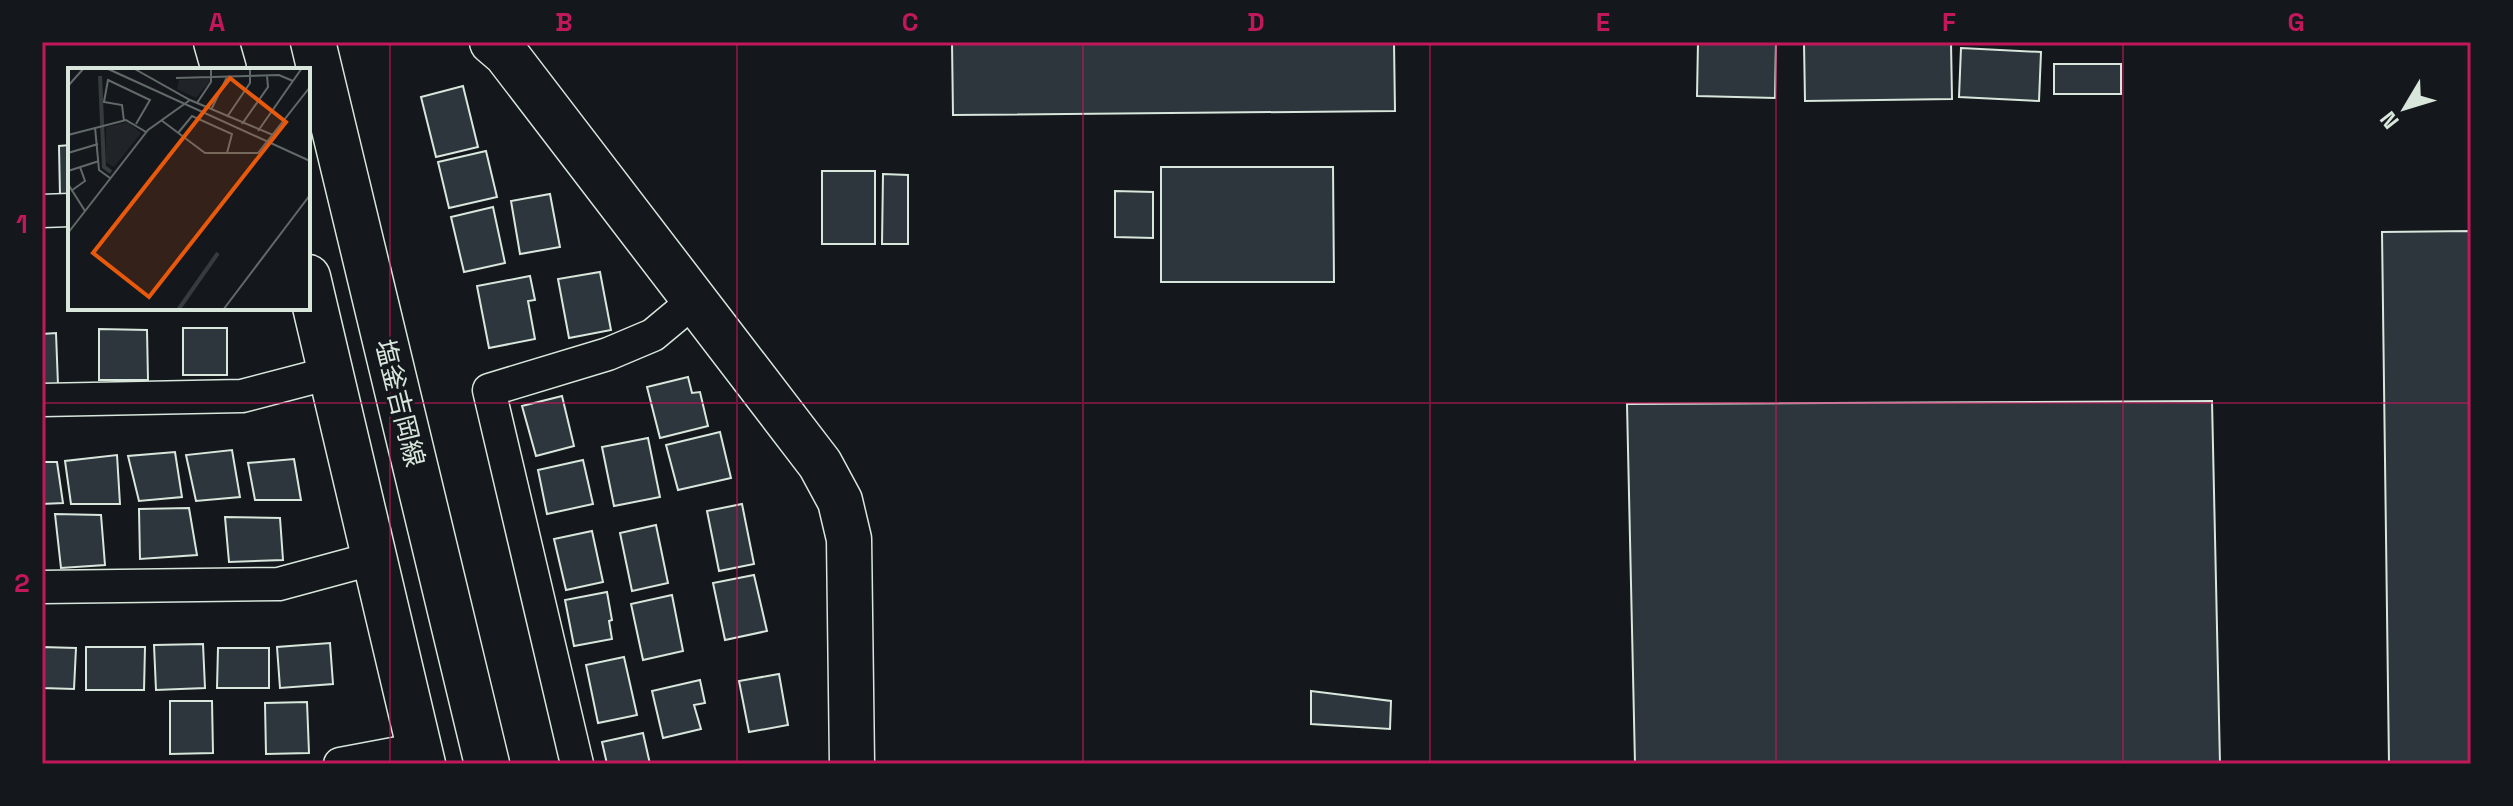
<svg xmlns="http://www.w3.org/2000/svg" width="2513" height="806" font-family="'Space Grotesk','Noto Sans JP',sans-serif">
<rect width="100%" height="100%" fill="#14181c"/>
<g fill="#2c363c" stroke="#d8e6dc" stroke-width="2">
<path d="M952 42H1394L1395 111 953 115Z"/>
<path d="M1698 42H1776L1775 98 1697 96Z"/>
<path d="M1951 42 1952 99 1805 101 1804 43Z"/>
<path d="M1961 48 2041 52 2039 101 1959 97Z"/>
<rect x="2054" y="64" width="67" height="30"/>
<path d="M463 86 478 147 436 157 421 97Z"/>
<path d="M70 145V195L60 196 59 146Z"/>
<path d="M486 151 497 197 449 208 438 162Z"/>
<path d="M1161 167H1333L1334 282H1161Z"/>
<rect x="822" y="171" width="53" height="73"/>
<path d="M883 174 908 175V244H882Z"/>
<path d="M1115 191 1153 192V238L1115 237Z"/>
<path d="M550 194 560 247 520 254 511 201Z"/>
<path d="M493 207 505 263 464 272 451 217Z"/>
<path d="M2471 231V764H2389L2382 232Z"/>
<path d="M600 272 611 330 569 338 558 279Z"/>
<path d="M530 276 535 300 528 301 535 339 489 348 477 286Z"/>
<rect x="183" y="328" width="44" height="47"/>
<path d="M99 329 147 330 148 380H99Z"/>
<path d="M56 333 58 385H42V334Z"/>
<path d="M688 377 692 393 700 392 708 426 660 438 647 387Z"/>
<path d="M562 396 574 446 536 456 522 406Z"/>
<path d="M2212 401 2220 764H1635L1627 404Z"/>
<path d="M720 432 731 478 678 490 666 445Z"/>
<path d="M648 438 660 497 614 506 602 447Z"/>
<path d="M232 450 240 497 196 501 186 455Z"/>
<path d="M175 452 182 497 139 501 128 456Z"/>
<path d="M117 455 120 504H71L65 461Z"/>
<path d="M294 459 301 500H255L248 463Z"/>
<path d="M583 460 593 504 547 514 538 470Z"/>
<path d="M42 462H57L63 503 42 504Z"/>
<path d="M742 504 754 564 719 571 707 511Z"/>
<path d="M189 508 197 555 140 559 139 509Z"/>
<path d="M55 514 101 515 105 565 61 568Z"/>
<path d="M225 517 280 518 283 560 229 562Z"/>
<path d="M656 525 668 583 632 591 620 533Z"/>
<path d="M592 531 603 582 566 590 554 539Z"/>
<path d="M754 575 767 631 725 640 713 583Z"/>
<path d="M607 592 612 620 609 621 612 639 574 646 565 600Z"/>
<path d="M672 595 683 651 643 660 631 604Z"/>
<path d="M330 643 333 684 280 688 277 647Z"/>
<path d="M203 644 205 688 156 690 154 645Z"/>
<path d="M42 647 76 648 74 689 42 688Z"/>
<path d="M86 647H145L144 690H86Z"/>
<path d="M218 648H269V688H217Z"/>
<path d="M624 657 637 715 598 723 586 665Z"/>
<path d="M779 674 788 725 749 732 739 681Z"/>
<path d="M700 680 705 703 694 705 701 729 663 738 652 691Z"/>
<path d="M1311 691 1391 701 1390 729 1311 724Z"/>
<path d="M170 701H212L213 753 170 754Z"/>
<path d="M307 702 309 753 266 754 265 703Z"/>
<path d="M643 733 650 764H607L602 742Z"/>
</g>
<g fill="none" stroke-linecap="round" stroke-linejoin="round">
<g stroke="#d8e6dc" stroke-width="35">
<g id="street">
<path d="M42 211 70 210"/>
<path d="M42 400 242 396 330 373"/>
<path d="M42 587 279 584 375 558"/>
<path d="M340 764 420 749"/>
<path d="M577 764 489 390 608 354 653 335 695 300"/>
</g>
</g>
<g stroke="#d8e6dc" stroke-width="47">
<g id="secondary">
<path d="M216 42 224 70"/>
<path d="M492 42 506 54 820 464 840 501 849 539 852 764"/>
<path d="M308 277 423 764"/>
</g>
</g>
<g stroke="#d8e6dc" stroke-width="47">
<path id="primary" d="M313 42 487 764"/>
</g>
<use href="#street" stroke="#14181c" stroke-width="32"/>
<use href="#secondary" stroke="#14181c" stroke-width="44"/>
<use href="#primary" stroke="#14181c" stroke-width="44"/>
</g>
<path fill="none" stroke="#c2185b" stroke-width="2" stroke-opacity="0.55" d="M390 42V764M737 42V764M1083 42V764M1430 42V764M1776 42V764M2123 42V764M42 403H2471"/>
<g text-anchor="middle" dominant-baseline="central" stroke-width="6" stroke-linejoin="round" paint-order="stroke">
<g font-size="26" fill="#d8e6dc" stroke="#14181c">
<text transform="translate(400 403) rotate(76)">塩釜吉岡線</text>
</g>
</g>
<g transform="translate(68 68)">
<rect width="242" height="242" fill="#14181c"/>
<path d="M111 12 140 11 142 13 128 30 109 21ZM60 54 73 65 46 99 38 94V59Z" fill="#202428"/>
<path fill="none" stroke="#363b3e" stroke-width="4" d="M32 8 36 99 43 104M110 242 150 185"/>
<path fill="none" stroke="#626a69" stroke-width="2" d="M38 0 242 93M65 0 122 32 205 67M108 10 211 7 225 13M0 18 16 0M129 35 143 14V0M143 42 159 9M159 49 182 15V0M93 52 137 85H190L242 19M56 53 54 37 36 34 40 12 82 32 68 56M174 56 200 19 199 8M27 59 31 102 42 110M190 63 234 0M110 65 124 48 164 66 159 85M0 67 58 52 78 64M0 85 30 76M0 103 31 93M0 116 17 143M3 123 17 113 12 99M0 165 80 62 122 32M155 242 242 127"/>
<path fill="#e8590c" fill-opacity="0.15" stroke="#e8590c" stroke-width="4" d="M162 10 218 54 81 229 25 185Z"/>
<rect width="242" height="242" fill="none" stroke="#d8e6dc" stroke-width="4"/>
</g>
<rect width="2513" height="806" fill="none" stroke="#14181c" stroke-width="88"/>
<g transform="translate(2405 108) rotate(232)" stroke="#14181c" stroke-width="6" paint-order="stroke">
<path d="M0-6L14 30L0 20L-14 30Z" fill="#d8e6dc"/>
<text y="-12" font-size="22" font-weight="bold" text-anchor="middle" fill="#d8e6dc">N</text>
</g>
<rect x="44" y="44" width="2425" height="718" fill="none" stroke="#c2185b" stroke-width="3"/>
<g font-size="26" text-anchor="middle" font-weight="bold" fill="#c2185b">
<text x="217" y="31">A</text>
<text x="564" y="31">B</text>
<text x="910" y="31">C</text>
<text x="1256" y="31">D</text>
<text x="1603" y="31">E</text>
<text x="1949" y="31">F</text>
<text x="2296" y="31">G</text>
<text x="22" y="233">1</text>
<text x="22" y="592">2</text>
</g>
</svg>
